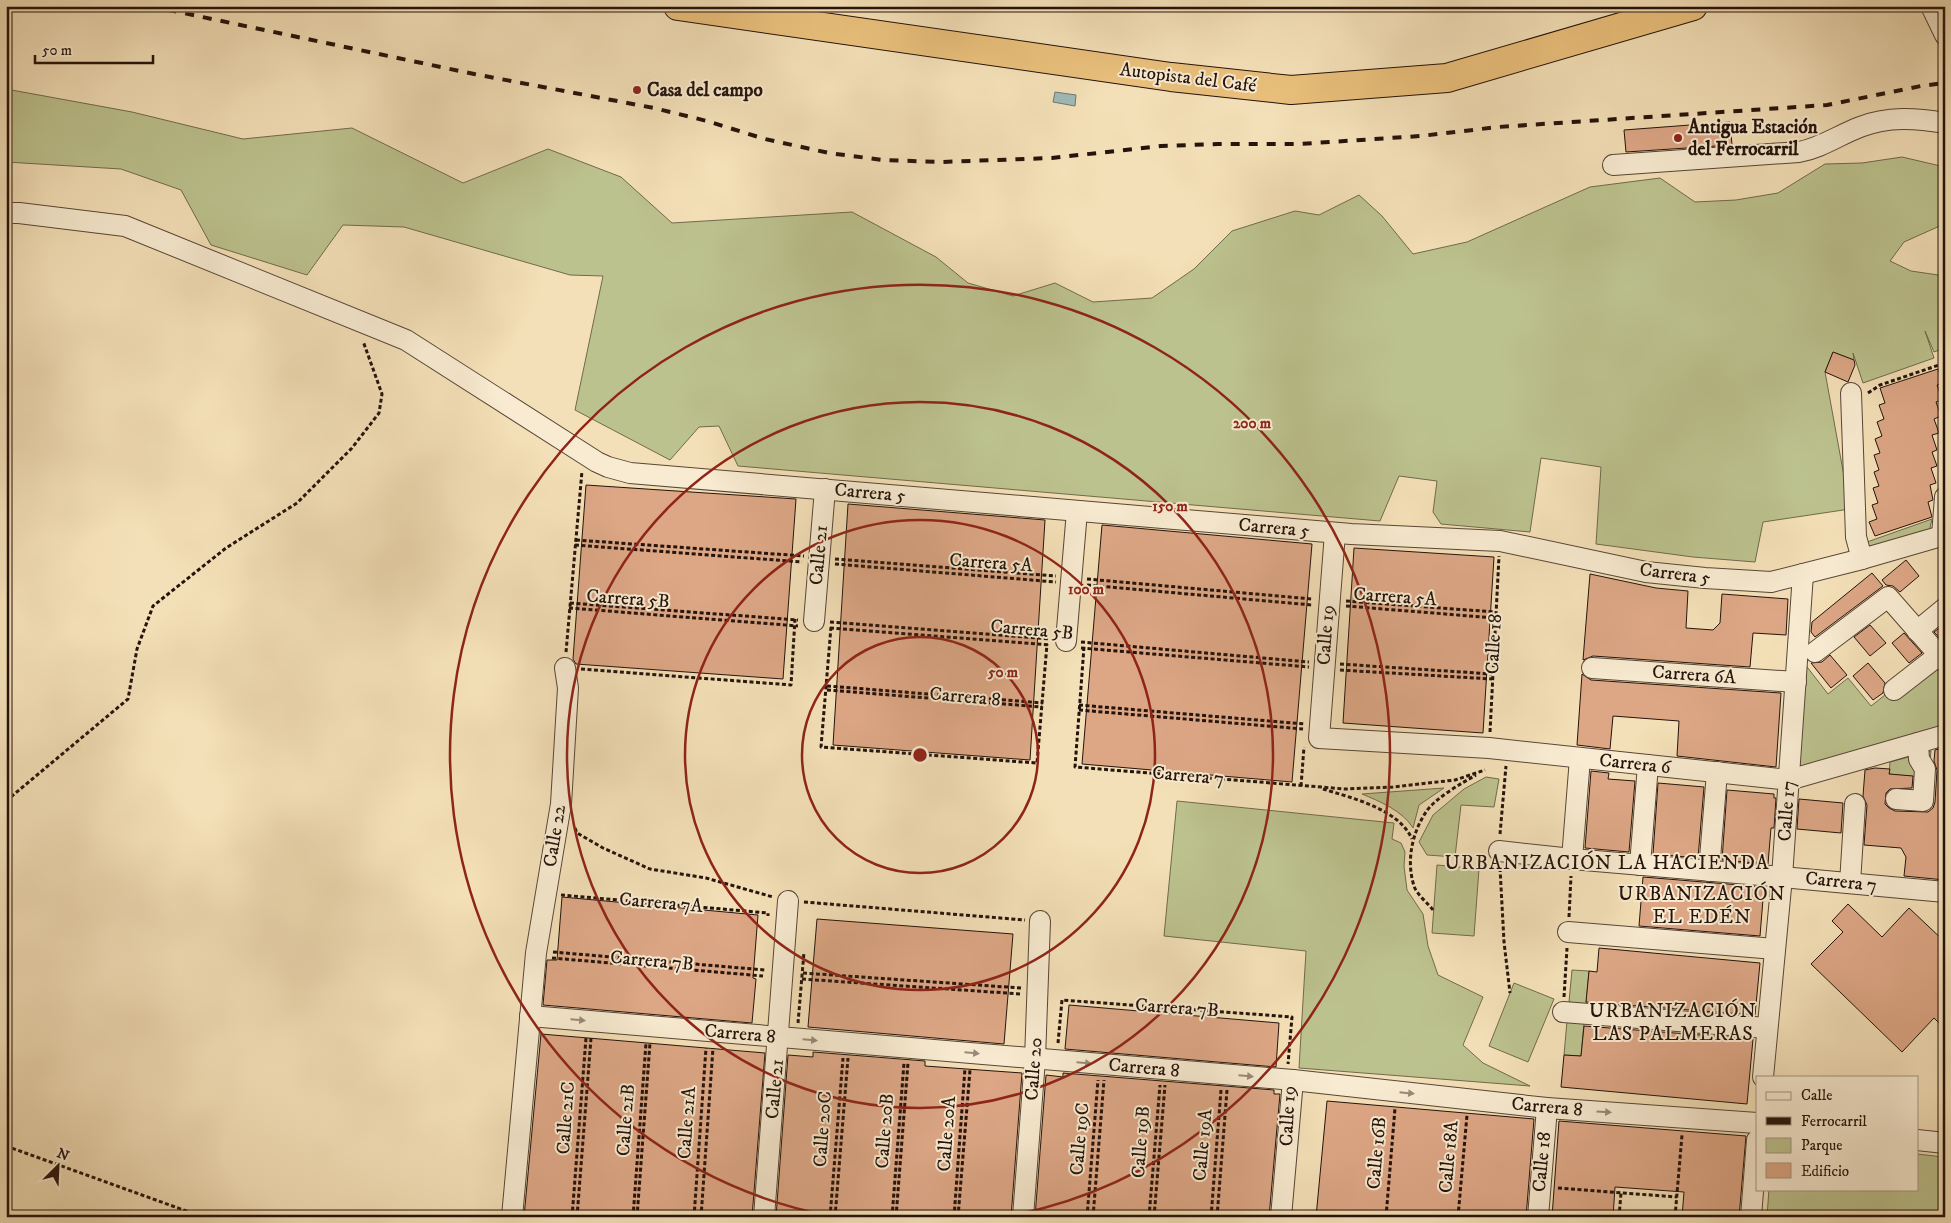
<svg xmlns="http://www.w3.org/2000/svg" width="1951" height="1223" font-family="'IM FELL DW Pica',serif">
<rect width="100%" height="100%" fill="#f4e0b8"/>
<filter id="stains"><feTurbulence type="fractalNoise" baseFrequency=".004" numOctaves="4"/><feColorMatrix values="0 0 0 0 .2 0 0 0 0 .09 0 0 0 0 .02 0 0 0 .5 -.17"/></filter>
<radialGradient id="worn" r=".72"><stop offset=".6" stop-color="#630" stop-opacity="0"/><stop offset="1" stop-color="#630" stop-opacity=".3"/></radialGradient>
<g fill="#bcc28e" stroke="#706a4c">
<path d="M6 89 132 112 243 139 352 128 463 183 548 149 621 177 672 223 852 212 936 257 968 283 1013 296 1055 283 1093 302 1152 298 1194 269 1232 231 1295 211 1319 215 1359 195 1382 216 1413 254 1467 242 1590 187 1660 178 1695 202 1736 200 1778 193 1825 164 1862 163 1902 157 1945 167V221L1942 225 1904 242 1890 261 1911 271 1945 276V348L1934 352 1925 331 1934 358 1863 383 1853 353 1854 360 1833 352 1825 372 1850 509 1763 522 1755 562 1693 557 1596 544 1601 467 1541 458 1530 532 1441 524 1433 512 1437 481 1399 476 1380 521 738 466 719 426 699 427 670 460 575 410 603 276 570 275 404 227 343 225 307 275 211 245 181 190 121 169 6 162Z"/>
<path d="M1932 519 1929 532 1869 550 1867 542Z"/>
<path d="M1804 663 1828 694 1848 678 1871 706 1885 695H1894L1935 665 1945 669V727L1797 769Z"/>
<path d="M1931 751 1928 778 1889 774 1890 762Z"/>
<path d="M1486 777 1499 779 1494 807 1461 805 1455 857 1427 855 1419 842 1433 815 1464 789Z"/>
<path d="M1444 788 1419 805 1413 828C1403 811 1379 801 1362 794Z"/>
<path d="M1177 801 1394 823 1392 839 1401 843 1405 852 1404 866 1407 890 1423 914 1428 946 1438 975 1483 997 1463 1045 1483 1063 1530 1086 1299 1068 1306 951 1164 936Z"/>
<path d="M1437 865 1479 869 1474 936 1432 933Z"/>
<path d="M1572 970 1589 971 1586 1004 1569 1002Z"/>
<path d="M1514 983 1554 999 1528 1062 1489 1046Z"/>
<path d="M1567 1021 1584 1023 1581 1056 1564 1055Z"/>
<path d="M1917 1154 1943 1157 1945 1159V1217H1767L1769 1189H1917Z"/>
</g>
<path fill="#9fbbb9" stroke="#6e7873" d="M1055 92 1076 95 1075 106 1053 102Z"/>
<g fill="#dda786" stroke="#24130b">
<path d="M1730 122 1732 145 1626 152 1624 130Z"/>
<path d="M1833 352 1854 360 1855 365 1848 382 1825 372Z"/>
<path d="M1938 369 1943 383 1937 385 1942 400 1936 402 1941 416 1934 419 1939 433 1932 435 1937 450 1932 452 1937 466 1931 468 1936 483 1930 485 1933 500 1928 502 1932 517 1875 536 1869 522 1877 519 1872 505 1878 503 1873 488 1879 486 1874 472 1879 470 1874 455 1880 453 1875 439 1882 436 1877 422 1884 419 1879 405 1885 403 1880 388Z"/>
<path d="M586 485 796 499 783 679 576 664 573 659Z"/>
<path d="M848 504 1045 520 1030 760 833 745Z"/>
<path d="M1102 525 1312 544 1292 782 1082 764Z"/>
<path d="M1354 548 1494 557 1483 733 1343 723Z"/>
<path d="M1906 560 1919 576 1900 592 1893 586 1886 585 1882 580Z"/>
<path d="M1872 573 1883 586 1815 637 1811 632 1812 622Z"/>
<path d="M1590 574 1656 588 1688 591 1686 628 1713 630 1720 623 1722 594 1788 599 1786 635 1753 633 1750 667 1593 656 1583 660Z"/>
<path d="M1945 624V644L1934 632Z"/>
<path d="M1870 625 1886 643 1870 656 1854 637Z"/>
<path d="M1904 633 1922 653 1909 663 1892 643Z"/>
<path d="M1830 655 1847 675 1831 688 1811 663 1822 662Z"/>
<path d="M1868 663 1885 683 1883 693 1873 700 1853 676Z"/>
<path d="M1582 674 1591 680 1781 693 1776 767 1677 756 1679 721 1613 716 1610 749 1577 745Z"/>
<path d="M1945 747V880L1904 876 1906 857 1901 848 1864 845 1867 805 1863 796 1865 770 1875 768 1890 769 1889 774 1913 776 1912 788 1890 789 1886 793 1885 804 1889 808 1895 811 1928 812 1933 808 1935 802 1937 770 1934 761 1935 750Z"/>
<path d="M1591 771 1609 773 1608 779 1635 781 1629 852 1585 848Z"/>
<path d="M1658 783 1704 787 1698 858 1653 854Z"/>
<path d="M1727 790 1774 794V798H1776L1774 828H1771L1768 864 1722 860Z"/>
<path d="M1799 799 1843 803 1841 833 1797 829Z"/>
<path d="M1643 877 1764 887 1760 936 1639 926Z"/>
<path d="M562 897 758 915 753 978 756 979 752 1023 543 1005 547 960H557Z"/>
<path d="M1848 904 1882 937 1909 908 1945 942V1029L1934 1018 1902 1052 1811 964 1843 932 1832 921Z"/>
<path d="M817 919 1013 934 1004 1044 808 1027Z"/>
<path d="M1599 948 1760 963 1755 1015 1586 1002 1589 971 1597 972Z"/>
<path d="M1069 1005 1279 1023 1276 1067 1065 1049Z"/>
<path d="M1584 1026 1753 1039 1747 1104 1561 1087 1564 1055 1581 1056Z"/>
<path d="M541 1034 765 1053 752 1217H524Z"/>
<path d="M813 1052 925 1061V1066L1022 1073 1011 1217H776L788 1055 813 1057Z"/>
<path d="M1063 1073 1274 1090V1094H1280L1269 1217H1035L1046 1075 1063 1077Z"/>
<path d="M1327 1101 1534 1119 1526 1217H1316Z"/>
<path d="M1559 1121 1746 1136 1739 1217H1682L1684 1192 1615 1187 1613 1217H1552Z"/>
</g>
<g fill="none" stroke-linecap="round" stroke-linejoin="round">
<g stroke="#584636" stroke-width="22">
<g id="minor">
<path d="M1931 6 1945 35"/>
<path d="M1613 165 1799 152C1821 148 1839 135 1860 127 1888 116 1916 118 1945 123"/>
<path d="M6 213H19L125 226 406 340 597 462 608 467 630 473 1351 534 1500 541 1646 572 1705 578 1771 582 1862 559 1945 535"/>
<path d="M1851 393 1856 537 1862 559"/>
<path d="M1335 533 1319 738 1489 748 1789 780 1945 735"/>
<path d="M1942 536 1945 497"/>
<path d="M814 621 825 489"/>
<path d="M1917 631 1945 608"/>
<path d="M1066 641 1077 511"/>
<path d="M1815 652 1888 597 1945 662"/>
<path d="M1592 668 1796 682"/>
<path d="M1894 690 1939 655"/>
<path d="M1896 799 1923 801 1925 769 1919 759 1918 743"/>
<path d="M1499 851 1572 859 1782 877 1945 892"/>
<path d="M1572 859 1580 758"/>
<path d="M1640 865 1648 765"/>
<path d="M1709 871 1717 772"/>
<path d="M1850 883 1855 804"/>
<path d="M1568 932 1775 949"/>
<path d="M1563 1012 1767 1028"/>
<path d="M530 1016 1293 1080 1547 1108 1757 1123"/>
<path d="M1763 1077 1782 877 1803 574"/>
<path d="M1917 1140 1945 1143"/>
<path d="M512 1217 536 953 561 804 568 688 565 668"/>
<path d="M764 1217 788 901"/>
<path d="M1023 1217 1035 1059 1040 921"/>
<path d="M1281 1217 1293 1080"/>
<path d="M1538 1217 1547 1108"/>
<path d="M1751 1217 1757 1140"/>
</g>
</g>
<g stroke="#24130b" stroke-width="30">
<path id="highway" d="M678 6 1171 77 1291 90 1447 78 1693 6"/>
</g>
<g stroke="#24130b" stroke-width="3" stroke-dasharray="4 2.5" stroke-linecap="butt">
<path d="M1868 393 1880 385 1945 363"/>
<path d="M576 540 804 556"/>
<path d="M575 545 802 562"/>
<path d="M835 559 1056 576"/>
<path d="M835 564 1056 582"/>
<path d="M1087 579 1312 599"/>
<path d="M1087 585 1312 605"/>
<path d="M1346 601 1495 612"/>
<path d="M570 603 798 620"/>
<path d="M1346 606 1495 618"/>
<path d="M569 608 798 626"/>
<path d="M830 622 1050 639"/>
<path d="M831 627 821 747 1037 763 1047 644"/>
<path d="M830 628 1050 645"/>
<path d="M1081 642 1309 662"/>
<path d="M1084 647 1075 767 1345 789 1393 787 1455 780 1485 770"/>
<path d="M1081 648 1309 667"/>
<path d="M566 652 582 471"/>
<path d="M1340 664 1492 674"/>
<path d="M581 669 791 685 795 619"/>
<path d="M1340 670 1492 679"/>
<path d="M827 686 1043 703"/>
<path d="M827 690 1042 707"/>
<path d="M1079 705 1305 724"/>
<path d="M1079 710 1303 729"/>
<path d="M1490 732 1499 556"/>
<path d="M1301 786 1304 747"/>
<path d="M1323 789C1352 798 1399 809 1412 839"/>
<path d="M6 801 128 699 137 649 153 606 226 548 297 503 352 448 379 413 382 394 363 341"/>
<path d="M575 828 577 833 603 848 650 869 706 878 773 897"/>
<path d="M1500 834 1506 766"/>
<path d="M1500 868 1504 942 1510 993"/>
<path d="M561 895 768 913V916"/>
<path d="M804 902 1025 920"/>
<path d="M1433 910C1428 903 1417 895 1414 886 1406 861 1412 833 1426 812 1435 798 1462 783 1476 775"/>
<path d="M1569 917 1571 876"/>
<path d="M553 952 765 970"/>
<path d="M552 958 763 976"/>
<path d="M803 973 1021 988"/>
<path d="M802 979 1021 994"/>
<path d="M1564 997 1567 948"/>
<path d="M798 1023 804 952"/>
<path d="M1058 1043 1062 1000 1292 1017 1288 1064"/>
<path d="M6 1146 203 1217"/>
<path d="M1558 1188 1677 1197"/>
<path d="M572 1217 586 1038"/>
<path d="M577 1217 591 1038"/>
<path d="M633 1217 646 1043"/>
<path d="M637 1217 650 1043"/>
<path d="M694 1217 706 1048"/>
<path d="M701 1217 713 1048"/>
<path d="M830 1217 843 1058"/>
<path d="M835 1217 848 1058"/>
<path d="M892 1217 904 1063"/>
<path d="M896 1217 908 1063"/>
<path d="M954 1217 965 1068"/>
<path d="M958 1217 970 1070"/>
<path d="M1087 1217 1098 1080"/>
<path d="M1093 1217 1104 1080"/>
<path d="M1149 1217 1160 1085"/>
<path d="M1154 1217 1165 1085"/>
<path d="M1211 1217 1221 1090"/>
<path d="M1217 1217 1227 1090"/>
<path d="M1386 1217 1395 1108"/>
<path d="M1458 1217 1467 1115"/>
<path d="M1619 1217 1621 1193"/>
<path d="M1675 1217 1682 1135"/>
</g>
<use href="#minor" stroke="#f8ebd1" stroke-width="20"/>
<use href="#highway" stroke="#eac07c" stroke-width="28"/>
<path stroke="#24130b" stroke-width="4" stroke-dasharray="9 9" stroke-linecap="butt" d="M150 6 474 74 654 108 707 121 765 139 829 153 883 160 941 162 1052 158 1161 146 1218 144H1299L1421 136 1498 127 1827 105 1921 86 1945 83"/>
</g>
<defs><path id="oneway-solid" d="M-6-.8H1V-3.2L6.5 0L1 3.2V.8H-6Z" transform="scale(1.25)"/></defs>
<g fill="#998a78">
<use href="#oneway-solid" transform="translate(578 1020) rotate(5)"/>
<use href="#oneway-solid" transform="translate(810 1040) rotate(5)"/>
<use href="#oneway-solid" transform="translate(972 1053) rotate(5)"/>
<use href="#oneway-solid" transform="translate(1084 1063) rotate(5)"/>
<use href="#oneway-solid" transform="translate(1246 1076) rotate(5)"/>
<use href="#oneway-solid" transform="translate(1407 1093) rotate(6)"/>
<use href="#oneway-solid" transform="translate(1604 1112) rotate(4)"/>
</g>
<g fill="none" stroke="#8f2418" stroke-width="2.5">
<circle cx="920" cy="755" r="118"/>
<circle cx="920" cy="755" r="235"/>
<circle cx="920" cy="755" r="353"/>
<path d="M830 1216A470 470 0 1 1 1010 1216"/>
</g>
<g fill="#8f2418" stroke="#f8ebd1" stroke-width="2">
<circle cx="637" cy="90" r="5"/>
<circle cx="1678" cy="138" r="5"/>
</g>
<g text-anchor="middle" dominant-baseline="central" stroke-width="4" stroke-linejoin="round" paint-order="stroke">
<g font-size="19" fill="#24130b" stroke="#f8ebd1">
<text transform="translate(1188 78) rotate(7)">Autopista del Café</text>
<text transform="translate(870 493) rotate(5)">Carrera 5</text>
<text transform="translate(1274 528) rotate(5)">Carrera 5</text>
<text transform="translate(819 555) rotate(-85)">Calle 21</text>
<text transform="translate(991 563) rotate(4)">Carrera 5A</text>
<text transform="translate(1675 574) rotate(7)">Carrera 5</text>
<text transform="translate(1395 597) rotate(4)">Carrera 5A</text>
<text transform="translate(628 599) rotate(4)">Carrera 5B</text>
<text transform="translate(1032 630) rotate(5)">Carrera 5B</text>
<text transform="translate(1326 635) rotate(-86)">Calle 19</text>
<text transform="translate(1494 644) rotate(-87)">Calle 18</text>
<text transform="translate(1694 675) rotate(4)">Carrera 6A</text>
<text transform="translate(965 697) rotate(5)">Carrera 8</text>
<text transform="translate(1635 764) rotate(6)">Carrera 6</text>
<text transform="translate(1188 776) rotate(5)">Carrera 7</text>
<text transform="translate(1787 811) rotate(-86)">Calle 17</text>
<text transform="translate(555 836) rotate(-81)">Calle 22</text>
<text transform="translate(1841 882) rotate(6)">Carrera 7</text>
<text transform="translate(661 903) rotate(5)">Carrera 7A</text>
<text transform="translate(652 961) rotate(5)">Carrera 7B</text>
<text transform="translate(1177 1008) rotate(4)">Carrera 7B</text>
<text transform="translate(740 1034) rotate(5)">Carrera 8</text>
<text transform="translate(1144 1068) rotate(5)">Carrera 8</text>
<text transform="translate(1034 1069) rotate(-86)">Calle 20</text>
<text transform="translate(775 1089) rotate(-85)">Calle 21</text>
<text transform="translate(1547 1107) rotate(5)">Carrera 8</text>
<text transform="translate(1288 1116) rotate(-87)">Calle 19</text>
<text transform="translate(566 1118) rotate(-86)">Calle 21C</text>
<text transform="translate(626 1120) rotate(-86)">Calle 21B</text>
<text transform="translate(687 1123) rotate(-86)">Calle 21A</text>
<text transform="translate(823 1129) rotate(-86)">Calle 20C</text>
<text transform="translate(885 1131) rotate(-86)">Calle 20B</text>
<text transform="translate(947 1134) rotate(-86)">Calle 20A</text>
<text transform="translate(1080 1139) rotate(-85)">Calle 19C</text>
<text transform="translate(1141 1142) rotate(-86)">Calle 19B</text>
<text transform="translate(1203 1145) rotate(-85)">Calle 19A</text>
<text transform="translate(1377 1153) rotate(-85)">Calle 16B</text>
<text transform="translate(1449 1157) rotate(-85)">Calle 18A</text>
<text transform="translate(1542 1162) rotate(-85)">Calle 18</text>
</g>
<g font-size="19" font-weight="bold" fill="#24130b" stroke="#f8ebd1" text-anchor="start">
<text x="647" y="90">Casa del campo</text>
<text x="1688" y="127">Antigua Estación<tspan x="1688" dy="22">del Ferrocarril</tspan></text>
</g>
<g font-size="20" letter-spacing="1" fill="#24130b" stroke="#f8ebd1">
<text x="1607" y="863">URBANIZACIÓN LA HACIENDA</text>
<text x="1702" y="894">URBANIZACIÓN<tspan x="1702" dy="23">EL EDÉN</tspan></text>
<text x="1673" y="1011">URBANIZACIÓN<tspan x="1673" dy="23">LAS PALMERAS</tspan></text>
</g>
</g>
<circle cx="920" cy="755" r="8" fill="#8f2418" stroke="#f8ebd1" stroke-width="2.5"/>
<g font-size="15" text-anchor="middle" font-weight="bold" fill="#8f2418" stroke="#f8ebd1" stroke-width="4" stroke-linejoin="round" paint-order="stroke">
<text x="1252" y="428">200 m</text>
<text x="1170" y="511">150 m</text>
<text x="1086" y="594">100 m</text>
<text x="1003" y="677">50 m</text>
</g>
<rect width="1951" height="1223" fill="none" stroke="#f4e0b8" stroke-width="25"/>
<rect x="8" y="8" width="1936" height="1208" fill="none" stroke="#24130b" stroke-width="2.5"/>
<rect x="12" y="12" width="1926" height="1198" fill="none" stroke="#24130b"/>
<rect x="1756" y="1076" width="162" height="115" fill="#f8ebd1" stroke="#a39582"/>
<rect x="1766" y="1092" width="25" height="8" fill="#f8ebd1" stroke="#a39582"/>
<text x="1801" y="1100" font-size="15" fill="#24130b">Calle</text>
<rect x="1766" y="1117" width="25" height="8" fill="#24130b" stroke="#a39582"/>
<text x="1801" y="1126" font-size="15" fill="#24130b">Ferrocarril</text>
<rect x="1766" y="1138" width="25" height="15" fill="#bcc28e" stroke="#a39582"/>
<text x="1801" y="1150" font-size="15" fill="#24130b">Parque</text>
<rect x="1766" y="1163" width="25" height="15" fill="#dda786" stroke="#a39582"/>
<text x="1801" y="1176" font-size="15" fill="#24130b">Edificio</text>
<g transform="translate(58 1166) rotate(24)" stroke="#f8ebd1" stroke-width="4" paint-order="stroke">
<path d="M0-4L9 19L0 12L-9 19Z" fill="#24130b"/>
<text y="-8" font-size="14" font-weight="bold" text-anchor="middle" fill="#24130b">N</text>
</g>
<path d="M35 55v8h118v-8" fill="none" stroke="#24130b" stroke-width="2.5"/>
<text x="42" y="55" font-size="15" fill="#24130b" stroke="#f8ebd1" stroke-width="4" paint-order="stroke">50 m</text>
<rect width="100%" height="100%" filter="url(#stains)"/>
<rect width="100%" height="100%" fill="url(#worn)"/>
</svg>
